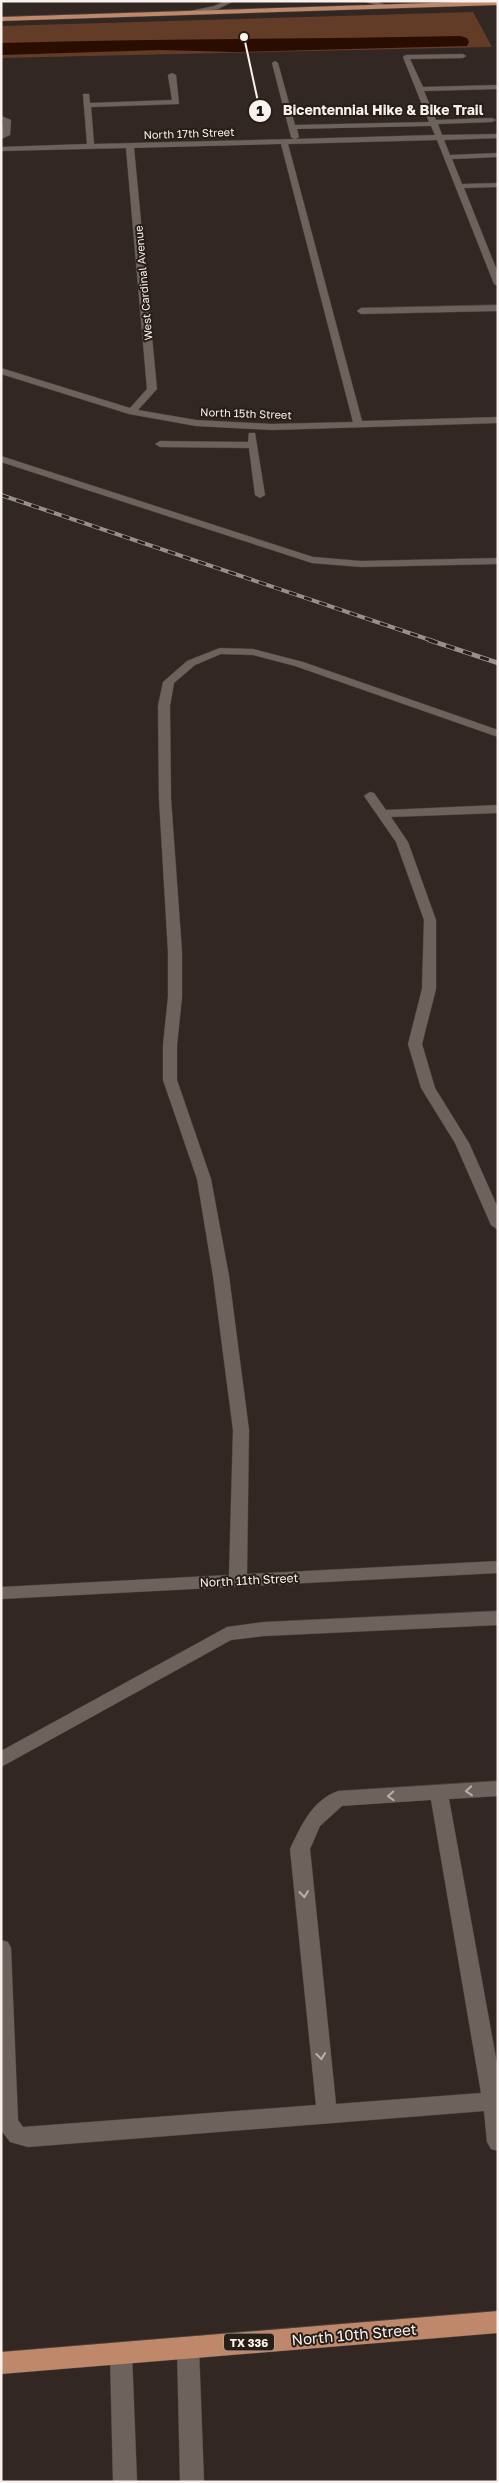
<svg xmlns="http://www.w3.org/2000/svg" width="499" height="2483" font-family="'Golos Text',sans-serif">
<rect width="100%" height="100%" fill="#322722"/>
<path fill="#633c27" d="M473 12 492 47 1 58V26Z"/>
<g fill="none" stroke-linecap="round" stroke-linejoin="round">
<path fill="#2b0d00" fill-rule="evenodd" d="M460 36 467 38 469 42 467 46 236 52 160 50 1 55V43C154 39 307 39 460 36Z"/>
<g stroke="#4a423d" stroke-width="1">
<g id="minor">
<path d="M225 1H234L218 9 193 13 190 11 214 6Z"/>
<path d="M363 1H375L389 6 386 8Z"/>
<path d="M406 55 463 54 466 56 463 58 410 59 423 87 498 85V89L424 91 436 120 492 118 496 120 492 122 438 124 442 135 498 134V138L444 140 450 155 498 153V157L452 159 462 184 498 183V187L464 188 498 273V286L494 284 437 140 288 144 362 421 498 417V423L272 430 196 426 129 414 1 374V368L130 408 147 389 126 148 1 151V147L87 144 83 94H89L90 103 172 100 168 75 172 73 176 75 179 104 91 107 94 144 294 139 291 137 272 63 275 61 278 63 295 125 429 122 403 57ZM431 126 435 135 296 139 299 137 297 129ZM281 144 353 422 272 424 196 420 138 410 157 389 134 148Z"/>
<path d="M1 116 11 120 10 135 1 139 3 121Z"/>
<path d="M498 305V311L361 314 357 311 361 308Z"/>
<path d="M249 433H255L265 495 260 498 255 495 249 448 160 447 155 444 160 441 248 442Z"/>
<path d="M1 456 313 557 361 561 498 558V564L361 567 312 563 1 462Z"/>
<path d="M220 648 253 649 303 662 498 730V737L295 666 253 655 221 654 195 665 174 683 170 706 171 799 182 952V997L177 1045V1080L211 1179 229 1276 249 1430 247 1574 498 1561V1573L1 1599V1587L229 1575 233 1430 213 1276 197 1179 163 1080V1045L168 997V952L159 799 158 706 163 682 187 661Z"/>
<path d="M370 792 374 793 386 810 498 805V813L391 817 408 842 436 920V989L422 1044 435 1088 469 1143 498 1208V1230L491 1225 455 1143 421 1088 408 1044 422 989 424 920 396 842 364 796Z"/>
<path d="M498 1611V1625L264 1636 231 1640 1 1767V1751L227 1627 264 1622Z"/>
<path d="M498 1781V1796L449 1799 498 2069V2151L491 2149 487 2142 484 2111 28 2147 10 2142 1 2130V1940L8 1942 11 1948 18 2120 23 2127 316 2105 290 1849C301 1826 312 1800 338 1791ZM431 1800 481 2093 336 2104 310 1849 320 1826 342 1806Z"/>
<path d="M188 2337 196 2340 199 2348 204 2482H180L177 2348 180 2340Z"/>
<path d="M121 2343 129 2346 132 2354 137 2482H113L110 2354 113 2346Z"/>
</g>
</g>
<g stroke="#4a423d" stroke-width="1">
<g id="major">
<path d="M491 1H498V5L1 21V17Z"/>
<path d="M498 2311V2333L1 2374V2352Z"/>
</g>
</g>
<use href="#minor" fill="#6e625c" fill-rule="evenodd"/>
<use href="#major" fill="#c0886a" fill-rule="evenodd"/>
<g stroke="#99908c" stroke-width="4">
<path id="rail-far1" d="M1 495 433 641"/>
</g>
<g stroke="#99908c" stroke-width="4.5">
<path id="rail" d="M429 640 498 663"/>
</g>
<use href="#rail-far1" stroke="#281e18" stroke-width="2.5" stroke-dasharray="8" stroke-linecap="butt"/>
<use href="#rail" stroke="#281e18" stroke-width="3" stroke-dasharray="9" stroke-linecap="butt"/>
</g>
<defs><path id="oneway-chevron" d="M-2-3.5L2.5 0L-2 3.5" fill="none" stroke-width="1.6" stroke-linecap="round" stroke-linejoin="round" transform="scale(1.25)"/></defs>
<g stroke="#bab1ac">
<use href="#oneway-chevron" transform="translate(469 1791) rotate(175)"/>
<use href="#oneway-chevron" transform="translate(391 1796) rotate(177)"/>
<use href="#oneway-chevron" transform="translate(304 1894) rotate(84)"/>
<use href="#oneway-chevron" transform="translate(321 2056) rotate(84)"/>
</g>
<g text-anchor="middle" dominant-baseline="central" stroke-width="4" stroke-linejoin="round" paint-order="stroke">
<g font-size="11" fill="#f9f1ee" stroke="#281e18">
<text transform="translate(189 133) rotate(-2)">North 17th Street</text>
<text transform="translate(143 283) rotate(-95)">West Cardinal Avenue</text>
<text transform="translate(246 413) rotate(2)">North 15th Street</text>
</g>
<rect fill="#281e18" stroke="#bab2ae" stroke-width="1" x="224" y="2333.5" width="50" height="17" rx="4"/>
<g font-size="11" font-weight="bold" fill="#f9f1ee">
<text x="249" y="2342">TX 336</text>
</g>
<g font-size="12" fill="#f9f1ee" stroke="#281e18">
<text transform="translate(249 1580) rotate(-3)">North 11th Street</text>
</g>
<g font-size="15" fill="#f9f1ee" stroke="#281e18">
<text transform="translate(354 2334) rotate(-5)">North 10th Street</text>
</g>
</g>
<path fill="none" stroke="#f9f1ee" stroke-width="2" d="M244 37L260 111"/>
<g fill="#f9f1ee" stroke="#281e18" stroke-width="2">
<circle cx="244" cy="37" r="5"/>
<circle cx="260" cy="111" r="12"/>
</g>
<g font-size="15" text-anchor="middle" font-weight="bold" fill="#111">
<text x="260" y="116">1</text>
</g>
<g font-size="14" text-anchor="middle" font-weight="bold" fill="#f9f1ee" stroke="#281e18" stroke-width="4" stroke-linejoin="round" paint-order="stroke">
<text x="383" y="115">Bicentennial Hike &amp; Bike Trail</text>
</g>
<rect width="499" height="2483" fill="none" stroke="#f9f1ee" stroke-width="5"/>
</svg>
